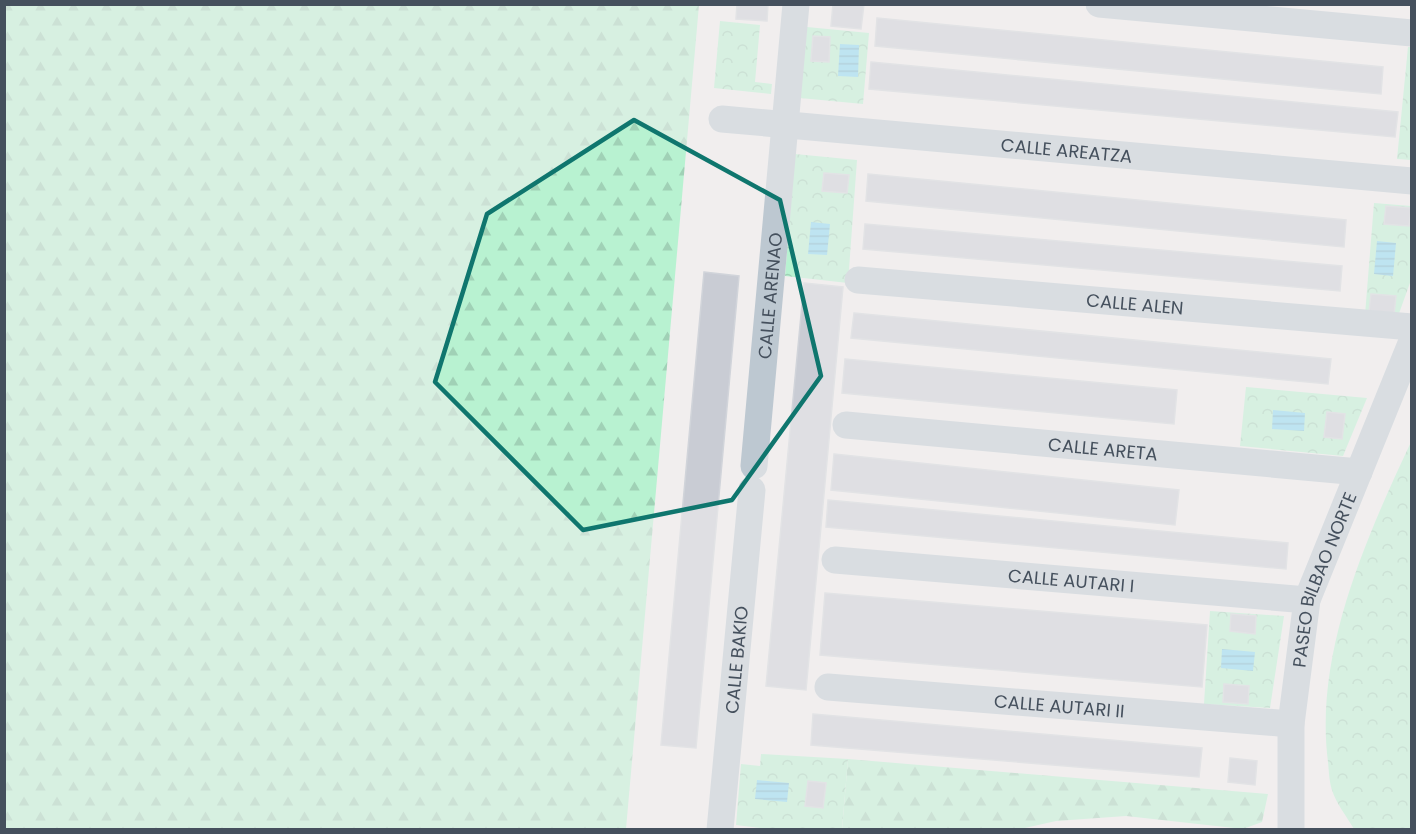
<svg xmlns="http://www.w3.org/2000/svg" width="1416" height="834" font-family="Poppins,sans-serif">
<defs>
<pattern id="forest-firs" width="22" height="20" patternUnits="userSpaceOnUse" patternTransform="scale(1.5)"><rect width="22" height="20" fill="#b8f2d1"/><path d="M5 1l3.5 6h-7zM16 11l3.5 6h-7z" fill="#a0d1b6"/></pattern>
<pattern id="park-crowns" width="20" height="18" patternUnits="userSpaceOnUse" patternTransform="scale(1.5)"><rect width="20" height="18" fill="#b8f2d1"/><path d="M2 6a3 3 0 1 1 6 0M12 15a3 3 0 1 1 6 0" fill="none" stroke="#a0d1b6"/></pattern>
<pattern id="water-rules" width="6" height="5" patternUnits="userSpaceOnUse" patternTransform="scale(1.5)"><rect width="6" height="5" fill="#82d7f3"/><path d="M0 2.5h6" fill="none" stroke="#6cb1c8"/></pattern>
</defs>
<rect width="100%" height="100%" fill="#f1eeee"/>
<g fill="url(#forest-firs)">
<path d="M5 4 699 5 626 829H5Z"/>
<path d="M848 759 1268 794 1262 822 1243 829 1126 816 1056 821 1016 830H842Z"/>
</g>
<g fill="url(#park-crowns)">
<path d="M720 21 760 25 755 82 772 84 771 94 714 88Z"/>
<path d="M807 27 869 33 863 104 800 98Z"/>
<path d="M1408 47H1411V160L1397 159Z"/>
<path d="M795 154 857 160 848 283 785 276Z"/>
<path d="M1374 203 1411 206V280L1397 319 1365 315Z"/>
<path d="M1246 387 1367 398 1343 456 1240 446Z"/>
<path d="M1411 442V829H1354C1347 817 1336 803 1332 790 1329 781 1329 771 1328 762 1314 654 1366 538 1411 442Z"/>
<path d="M1210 611 1284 616 1270 708 1204 704Z"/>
<path d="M761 754 848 759 842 829 775 830 736 825 741 764 760 766Z"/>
</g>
<g fill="url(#water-rules)">
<path d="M840 44 859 45 858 77 838 76Z"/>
<path d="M811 222 830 224 827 255 808 254Z"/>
<path d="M1377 241 1396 243 1393 276 1374 274Z"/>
<path d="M1273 410 1305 413 1304 431 1272 429Z"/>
<path d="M1222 649 1255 652 1253 671 1221 668Z"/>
<path d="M757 780 789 783 787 802 755 799Z"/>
</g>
<g fill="#c9ccd4" stroke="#d1d4da" stroke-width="1.5">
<path d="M737 4H768L767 21 736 19Z"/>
<path d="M833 4H864L861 29 831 26Z"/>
<path d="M877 18 1383 67 1381 94 875 46Z"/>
<path d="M813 36 830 37 829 62 811 61Z"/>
<path d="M871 62 1398 112 1395 137 869 89Z"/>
<path d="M824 173 849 175 847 193 822 191Z"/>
<path d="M868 174 1346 220 1344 247 866 201Z"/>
<path d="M1386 206 1411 208 1409 226 1384 224Z"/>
<path d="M865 224 1342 266 1340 291 863 249Z"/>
<path d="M704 272 739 276 696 748 661 745Z"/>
<path d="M804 283 843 287 806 690 766 686Z"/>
<path d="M1371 294 1396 296 1394 314 1369 312Z"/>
<path d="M854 313 1331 359 1328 384 851 338Z"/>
<path d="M845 359 1177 390 1174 424 842 393Z"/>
<path d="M1327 412 1345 414 1342 439 1324 437Z"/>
<path d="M834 454 1179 490 1175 525 831 490Z"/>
<path d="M828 500 1288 543 1286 569 826 527Z"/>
<path d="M825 593 1207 625 1202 687 820 655Z"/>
<path d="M1231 614 1256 616 1255 634 1230 631Z"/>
<path d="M1224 684 1249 686 1248 704 1223 702Z"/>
<path d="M813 714 1202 748 1199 777 811 745Z"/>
<path d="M1230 758 1257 761 1255 785 1228 782Z"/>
<path d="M808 781 826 783 823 808 805 806Z"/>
</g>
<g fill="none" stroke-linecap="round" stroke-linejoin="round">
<g stroke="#bdc8d1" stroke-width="27">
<path d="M1099 4 1412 33"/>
<path id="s1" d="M722 119 1412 181"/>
<path id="s2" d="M858 280 1412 327"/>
<path id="s3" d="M846 425 1359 472"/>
<path id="s4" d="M754 466 796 4"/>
<path id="s5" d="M835 560 1307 600"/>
<path id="s6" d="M828 687 1291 724"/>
<path id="s7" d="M720 830 752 490"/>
<path id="s8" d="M1291 830V724L1307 600 1412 341"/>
</g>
</g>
<path d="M0 0H1416V834H0ZM634 120 780 200 821 376 732 500 583 530 435 382 487 214Z" fill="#f1eeee" fill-opacity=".55" fill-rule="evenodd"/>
<path fill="none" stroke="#0f766e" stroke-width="4.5" stroke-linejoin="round" d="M634 120 780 200 821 376 732 500 583 530 435 382 487 214Z"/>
<g text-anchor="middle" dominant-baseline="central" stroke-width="4.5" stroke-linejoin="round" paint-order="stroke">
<g font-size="18" fill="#45505d" stroke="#fff">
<text stroke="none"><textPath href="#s1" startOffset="346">CALLE AREATZA</textPath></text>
<text stroke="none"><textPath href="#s4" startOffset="171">CALLE ARENAO</textPath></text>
<text stroke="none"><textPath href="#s2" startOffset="278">CALLE ALEN</textPath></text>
<text stroke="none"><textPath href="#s3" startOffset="258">CALLE ARETA</textPath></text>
<text stroke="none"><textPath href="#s5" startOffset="237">CALLE AUTARI I</textPath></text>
<text stroke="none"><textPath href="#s8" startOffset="255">PASEO BILBAO NORTE</textPath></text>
<text stroke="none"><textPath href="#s7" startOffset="171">CALLE BAKIO</textPath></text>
<text stroke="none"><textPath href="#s6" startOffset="232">CALLE AUTARI II</textPath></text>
</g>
</g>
<rect width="1416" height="834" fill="none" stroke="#45505d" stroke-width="12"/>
</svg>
